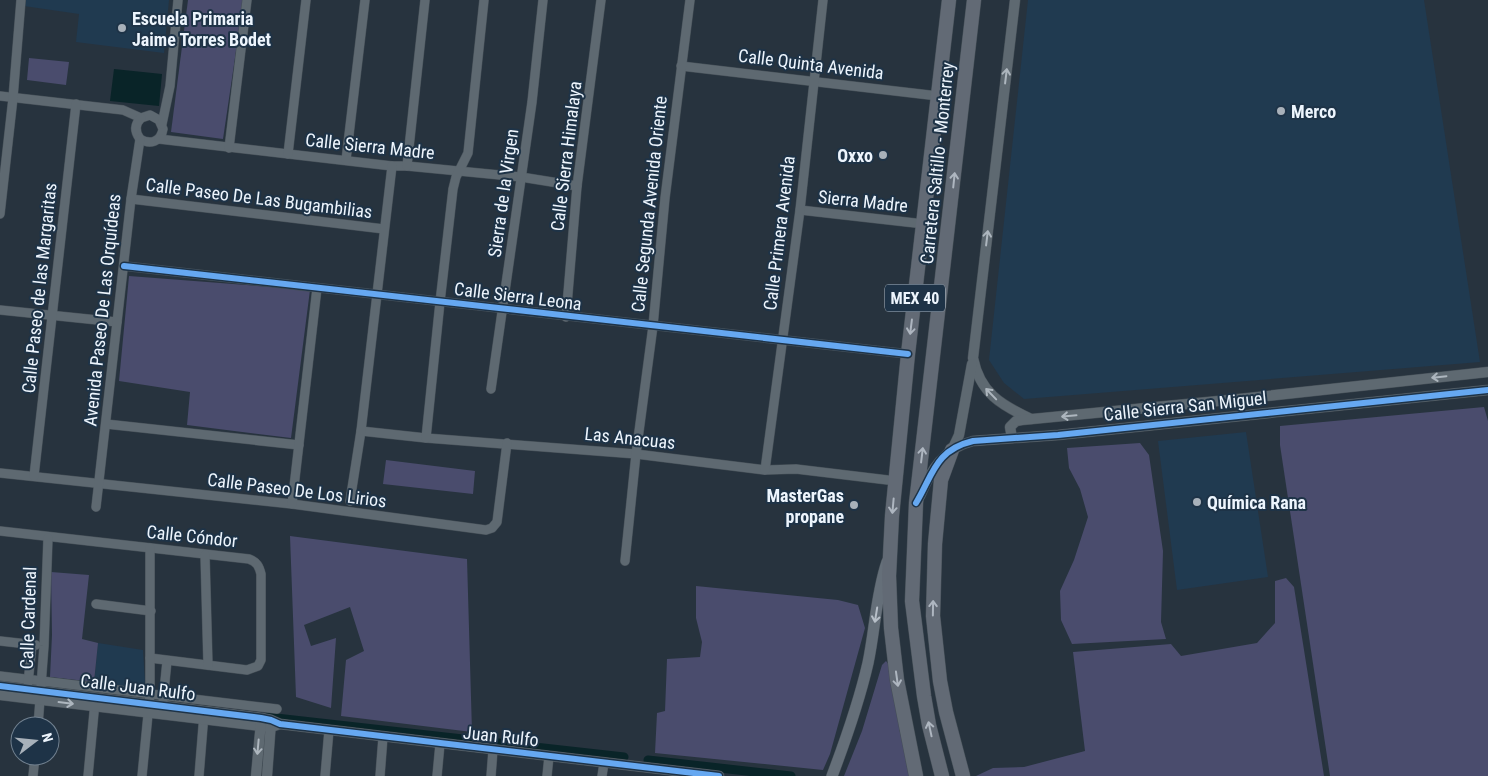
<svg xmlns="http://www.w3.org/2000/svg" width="1488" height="776" font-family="'Roboto Condensed',sans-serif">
<rect width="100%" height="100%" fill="#27333e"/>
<g fill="#203a50">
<path d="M25 0H169L164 53 76 42 79 14 24 6Z"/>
<path d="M1028 0H1424L1480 362 1024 399 1004 383 989 360Z"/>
<path d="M1246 432 1268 577 1177 590 1158 441Z"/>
<path d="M98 643 143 650 145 682 143 686 136 689 94 684Z"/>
</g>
<g fill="#4a4c6d">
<path d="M188 0H243L240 24 223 139 171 132Z"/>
<path d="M29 58 69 62 66 85 27 80Z"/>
<path d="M129 276 310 290 291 438 187 425 190 392 119 381Z"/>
<path d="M1484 407 1488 421V776H1330L1280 445V426Z"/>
<path d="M1140 443 1149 455 1163 551 1161 622 1166 639 1072 644 1061 620 1060 591 1074 560 1088 517 1080 489 1069 468 1067 448Z"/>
<path d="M386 460 475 471 473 494 383 484Z"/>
<path d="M290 536 467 559 472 732 341 716 346 660 364 651 350 607 304 625 311 646 336 638 331 708 296 697Z"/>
<path d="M51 572 89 575 82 639 98 643 94 682 50 677 52 635Z"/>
<path d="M1286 578 1294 587 1324 776H976L993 768 1024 767 1085 751 1073 652 1171 644 1181 656 1257 643 1275 623V581Z"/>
<path d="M696 586 838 600 858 605 865 628 830 754 823 770 655 753 657 713 665 711 667 659 700 657 702 642 696 618Z"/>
<path d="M886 661 890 666 900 732 911 776H844L862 731 882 665Z"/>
</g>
<path fill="#092428" d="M114 69 162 74 159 106 110 101Z"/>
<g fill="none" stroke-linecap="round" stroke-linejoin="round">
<g stroke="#092428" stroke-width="9">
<path d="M270 713 276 718 624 757"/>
<path d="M648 760 791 776"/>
</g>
<g stroke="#454f57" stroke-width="10">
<g id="minor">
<path d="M681 66 938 96"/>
<path d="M0 96 123 110 141 118 150 115 159 120 163 129C161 142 150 145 140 139"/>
<path d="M162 124 170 86 178 0"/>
<path d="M140 139C134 131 135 124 141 118"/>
<path d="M159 139 392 166H407L521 177 577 186"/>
<path d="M229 148 247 0"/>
<path d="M288 154 306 0"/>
<path d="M346 160 365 0"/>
<path d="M407 166 425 0"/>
<path d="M131 199 384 229"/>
<path d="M800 210 924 224"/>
<path d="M0 214 13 98 21 0"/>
<path d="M124 266 908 354"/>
<path d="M0 310 117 322"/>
<path d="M566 317 577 186 601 0"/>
<path d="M491 389 532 102 543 0"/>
<path d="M106 424 299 445"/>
<path d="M361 431 426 438 636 454 765 470 796 469 896 481"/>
<path d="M426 438 440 302 453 189 456 177 468 153 484 0"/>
<path d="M765 470 800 210 823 0"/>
<path d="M0 473 292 504 486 530 492 528 497 522 507 443"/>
<path d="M34 476 76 104"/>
<path d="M350 501 361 431 392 166"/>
<path d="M292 504 317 288"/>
<path d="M96 507 131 199 140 139"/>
<path d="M0 531 249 559C257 562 259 566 261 574V660L258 666 247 670 150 658"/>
<path d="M205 555 208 665"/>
<path d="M625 561 636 454 653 326 665 198 690 0"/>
<path d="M96 604 151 611"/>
<path d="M0 641 36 645"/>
<path d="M0 676 277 709"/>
<path d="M28 683 32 645"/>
<path d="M163 701 167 661"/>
<path d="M38 726 44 646 48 538"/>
<path d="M33 776 35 756"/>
<path d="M88 776 95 702"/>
<path d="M142 776 150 694V548"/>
<path d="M199 776 204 714"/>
<path d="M325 776 329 730"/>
<path d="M380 776 383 737"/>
<path d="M437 776 440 744"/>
<path d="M491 776 493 750"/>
<path d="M547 776 549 756"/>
<path d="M602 776 604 763"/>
</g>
</g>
<g stroke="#454f57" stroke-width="11">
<g id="tertiary">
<path d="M1015 0 973 358C980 393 1001 405 1031 419"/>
<path d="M1012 438 1010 427 1016 421 1022 420 1239 399 1488 372"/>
<path d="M952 450 959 435 972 364"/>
<path d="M920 496C931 470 944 448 973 441L1058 435 1488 390"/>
<path d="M0 686 261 718 271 720 280 724 719 776"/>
<path d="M0 695 260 726 271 727 280 724"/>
<path d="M256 776 261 722"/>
<path d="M267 776 271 722"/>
</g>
</g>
<g stroke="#454f57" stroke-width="12">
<path id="secondary" d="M832 776C846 739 859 702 868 663 875 630 876 594 887 562"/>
</g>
<g stroke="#454f57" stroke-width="15">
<g id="primary">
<path d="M952 450 941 480 935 544 933 616 940 681 946 712 963 776"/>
<path d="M916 776 897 680 891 628 889 576 892 516 908 354 949 0"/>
<path d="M942 776 929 725 924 696 912 601 916 503 974 0"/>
</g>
</g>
<use href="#minor" stroke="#5e6971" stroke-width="9"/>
<use href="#tertiary" stroke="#5e6971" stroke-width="10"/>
<use href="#secondary" stroke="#656f79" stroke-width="11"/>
<use href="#primary" stroke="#626a75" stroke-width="14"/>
<g stroke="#1e3347" stroke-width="9">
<g id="cycleway">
<path d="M124 266 908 354"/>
<path d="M916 503C933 475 935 450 973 441L1058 435 1488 390"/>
<path d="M0 686 261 718 271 720 280 724 719 776"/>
</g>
</g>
<use href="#cycleway" stroke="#66a8f1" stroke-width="6"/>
</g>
<defs><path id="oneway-shaft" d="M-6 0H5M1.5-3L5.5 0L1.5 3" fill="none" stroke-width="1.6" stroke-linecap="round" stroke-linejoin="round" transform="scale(1.25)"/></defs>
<g stroke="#adb6be">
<use href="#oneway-shaft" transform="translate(1006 76) rotate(-83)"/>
<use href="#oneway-shaft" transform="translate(987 238) rotate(-83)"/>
<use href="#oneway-shaft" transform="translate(1439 377) rotate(174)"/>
<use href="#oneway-shaft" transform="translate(991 394) rotate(-134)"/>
<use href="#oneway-shaft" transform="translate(1069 416) rotate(175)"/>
<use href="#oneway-shaft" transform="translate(66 703) rotate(7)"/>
<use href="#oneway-shaft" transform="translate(258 747) rotate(95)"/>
</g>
<g stroke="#aeb6c0">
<use href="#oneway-shaft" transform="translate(954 180) rotate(-84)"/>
<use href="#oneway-shaft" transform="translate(911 327) rotate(97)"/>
<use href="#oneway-shaft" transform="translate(922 455) rotate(-83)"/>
<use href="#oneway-shaft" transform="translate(893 506) rotate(95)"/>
<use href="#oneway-shaft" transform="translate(933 608) rotate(-89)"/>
<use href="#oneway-shaft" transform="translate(897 679) rotate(82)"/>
<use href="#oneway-shaft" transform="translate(930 729) rotate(-102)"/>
</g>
<use stroke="#b7bfc8" href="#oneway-shaft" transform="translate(876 615) rotate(99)"/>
<g fill="#a8b1ba" stroke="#1e3347" stroke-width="2">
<circle cx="122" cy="28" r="5"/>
<circle cx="1281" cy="111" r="5"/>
<circle cx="883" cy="155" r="5"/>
<circle cx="1197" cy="502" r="5"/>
<circle cx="854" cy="505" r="5"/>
</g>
<g text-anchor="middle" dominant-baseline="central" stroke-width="4" stroke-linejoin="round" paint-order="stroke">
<rect fill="#1e3347" stroke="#afbbc6" stroke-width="1" x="885" y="284.5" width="60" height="27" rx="4"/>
<g font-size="16" font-weight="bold" fill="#edf5fd">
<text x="915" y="298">MEX 40</text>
</g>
<g font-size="18" font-weight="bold" fill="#edf5fd" stroke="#1e3347" text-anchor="start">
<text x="132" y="18">Escuela Primaria<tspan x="132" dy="21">Jaime Torres Bodet</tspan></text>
<text x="1291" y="111">Merco</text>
<text x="873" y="155" text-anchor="end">Oxxo</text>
<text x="844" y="495" text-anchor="end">MasterGas<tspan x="844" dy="21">propane</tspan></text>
<text x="1207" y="502">Química Rana</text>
</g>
<g font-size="18" fill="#edf5fd" stroke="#1e3347">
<text transform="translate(811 64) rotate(7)">Calle Quinta Avenida</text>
<text transform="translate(370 146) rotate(6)">Calle Sierra Madre</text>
<text transform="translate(566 156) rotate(-83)">Calle Sierra Himalaya</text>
<text transform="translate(937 163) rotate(-84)">Carretera Saltillo - Monterrey</text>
<text transform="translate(503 193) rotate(-82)">Sierra de la Virgen</text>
<text transform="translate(259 198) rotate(7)">Calle Paseo De Las Bugambilias</text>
<text transform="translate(863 201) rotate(6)">Sierra Madre</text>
<text transform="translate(649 204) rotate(-84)">Calle Segunda Avenida Oriente</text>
<text transform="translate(779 233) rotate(-83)">Calle Primera Avenida</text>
<text transform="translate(39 288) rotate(-84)">Calle Paseo de las Margaritas</text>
<text transform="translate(518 296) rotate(7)">Calle Sierra Leona</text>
<text transform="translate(102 310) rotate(-84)">Avenida Paseo De Las Orquídeas</text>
<text transform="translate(1185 406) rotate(-6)">Calle Sierra San Miguel</text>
<text transform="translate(630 438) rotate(6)">Las Anacuas</text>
<text transform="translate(297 490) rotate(7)">Calle Paseo De Los Lirios</text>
<text transform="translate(192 536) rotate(6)">Calle Cóndor</text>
<text transform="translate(28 618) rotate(-88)">Calle Cardenal</text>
<text transform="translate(138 687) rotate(7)">Calle Juan Rulfo</text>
<text transform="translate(501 736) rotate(6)">Juan Rulfo</text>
</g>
</g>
<g transform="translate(35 741) rotate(74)"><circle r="24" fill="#1e3347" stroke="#718190"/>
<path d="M0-4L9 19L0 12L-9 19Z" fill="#a8b1ba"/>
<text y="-8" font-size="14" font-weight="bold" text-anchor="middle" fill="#edf5fd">N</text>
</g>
</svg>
